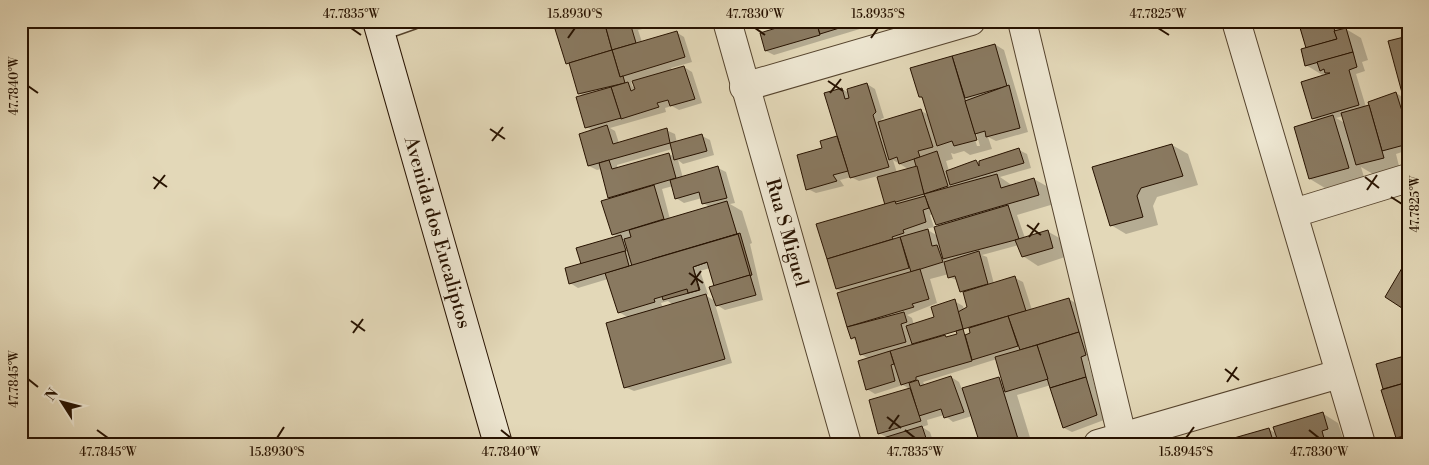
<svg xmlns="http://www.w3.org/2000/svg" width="1429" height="465" font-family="'Libre Bodoni',serif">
<rect width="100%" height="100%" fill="#e3d8b8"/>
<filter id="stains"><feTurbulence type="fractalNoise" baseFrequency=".004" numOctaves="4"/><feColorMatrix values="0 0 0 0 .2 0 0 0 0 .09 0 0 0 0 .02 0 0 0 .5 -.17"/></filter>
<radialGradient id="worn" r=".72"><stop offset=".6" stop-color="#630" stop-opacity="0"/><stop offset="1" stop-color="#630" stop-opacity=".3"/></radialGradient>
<g fill="#0003" fill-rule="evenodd">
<path d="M587 21H645L647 28 638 30 642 42 676 32 684 37 692 62 671 68 672 70 684 67 692 72 702 103 679 110 672 106 665 108 666 112 610 128 615 131 619 143 666 130 675 134 677 143 702 136 710 140 714 155 683 164 678 160 683 178 718 168 726 172 735 203 730 204 742 211 752 243 750 244 763 300 725 310 715 304 732 363 634 391 625 387 629 318 619 312 608 279 578 288 570 283 582 264 618 237 613 234 610 198 601 169 597 170 589 166 593 131 587 127 584 96 579 93 571 65 567 63 562 26V28ZM633 80 636 88 632 86 631 81ZM672 149 675 157 669 154 618 169 617 165ZM673 186 676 198 684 203 702 198 703 203 710 207 670 219 662 189ZM710 268 716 286 715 301 705 295 708 294 700 271ZM668 301 673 305 663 308 661 303Z"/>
<path d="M802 21H872L873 25 774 55 766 51Z"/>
<path d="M876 21H893L881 25Z"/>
<path d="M1260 21H1283L1268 25Z"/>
<path d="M1300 21H1344L1339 23 1341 31 1346 29 1361 38 1368 60 1362 62 1365 71 1356 74 1366 107 1396 93 1404 98 1408 38V150L1396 154 1399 166 1373 174 1361 167 1364 177 1325 188 1310 179 1319 121 1313 118 1324 76 1306 65 1307 48ZM1343 116 1345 123 1336 118Z"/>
<path d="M996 45 1004 50 1028 132 996 141 988 137 992 149 970 155 964 151 954 154 951 153 953 159 946 161 949 171 976 162 980 164 1019 150 1027 154 1031 168 1000 177 1013 186 1034 179 1050 188 1054 204 1017 215 1025 238 1047 231 1063 240 1068 256 1038 266 1023 256 1019 245 982 255 987 257 994 284 1015 278 1023 282 1032 310 1069 299 1085 309 1094 360 1088 361 1104 420 1072 432 1064 428 1051 385 1017 395 1032 444H981L972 416 953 422 944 415 927 420 928 425 922 427 930 432 934 444H882L888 438 879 433 910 389 903 385 875 394 867 389 869 359 861 354 857 341 852 338 839 294 843 292 837 289 817 225 886 205 878 176 859 181 851 177 840 180 844 186 816 193 808 189 824 149 822 142 838 137 842 89 849 93 867 84 875 89 884 118 881 119 882 122 921 111 929 115 925 99 920 97 912 69ZM954 68H957L980 146H977ZM893 160 910 170 897 173ZM933 214 937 224 941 226 938 236 926 229 934 227 930 215ZM949 274V277L959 281 969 308 964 310 963 306 954 301 936 318 914 325 912 318 907 315 937 303 930 279ZM970 326 972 334 964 336 962 329ZM957 330 959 335 945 338 944 334ZM997 359 1003 381 999 378 962 389 959 382 951 377 925 386 923 382Z"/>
<path d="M1172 145 1188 154 1198 185 1157 197 1153 206 1158 225 1126 234 1111 225Z"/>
<path d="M1408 356V442H1405L1397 438 1377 365Z"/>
<path d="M1322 413 1338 423 1343 438 1337 440 1338 444H1234L1269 429 1277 434Z"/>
</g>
<g fill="#897960" stroke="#271200">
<path d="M555 21H578L558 29Z"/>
<path d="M583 21H604L612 50 566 64 555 29Z"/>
<path d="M604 21H639V23L631 26 636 43 612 50Z"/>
<path d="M799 21H816L820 35 765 51 760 33Z"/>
<path d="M816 21H862L820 34Z"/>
<path d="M1298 21H1332L1337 39 1306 48Z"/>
<path d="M1346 28 1353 52 1305 66 1301 49 1337 39 1334 31Z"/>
<path d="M677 31 685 57 620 77 612 50Z"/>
<path d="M1408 36V115L1388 41Z"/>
<path d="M995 44 1007 86 965 98 952 56Z"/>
<path d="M612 50 620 77 623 76 625 83 578 94 569 63Z"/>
<path d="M1353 52 1357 67 1349 70 1359 105 1312 119 1301 82 1330 73H1325L1324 69 1320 71 1317 62Z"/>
<path d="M952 56 977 140 954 146 952 141 937 146 922 97H919L910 68Z"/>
<path d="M684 66 695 99 670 106 668 100 657 103 659 107 621 119 611 87 628 82 631 91 635 89 632 81Z"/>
<path d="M867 83 876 112 873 115 889 167 850 178 824 93 842 88 845 99 849 98 847 89Z"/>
<path d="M1009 85 1020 128 986 137 985 131 975 134 965 101Z"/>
<path d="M611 87 621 118 585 128 576 97Z"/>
<path d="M1396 92 1408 130V144L1382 151 1368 102Z"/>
<path d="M1369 105 1384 158 1356 165 1341 113Z"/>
<path d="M921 109 933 147 918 151 920 157 899 164 897 157 889 160 878 122Z"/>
<path d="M1333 115 1349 168 1309 179 1294 127Z"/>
<path d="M607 125 613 144 667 128 670 143 588 166 579 134Z"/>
<path d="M702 134 707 151 674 160 670 143Z"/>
<path d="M837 136 848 171 833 175 837 181 806 190 797 155 822 148 820 141Z"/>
<path d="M1172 144 1183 176 1141 188 1137 196 1143 217 1110 226 1092 167Z"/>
<path d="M1019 148 1024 163 950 185 946 171 976 160 979 166V161Z"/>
<path d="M937 151 948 186 924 194 914 159Z"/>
<path d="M669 153 676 178 608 198 599 163 609 160 612 169Z"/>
<path d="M718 166 727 198 702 204 699 192 675 199 670 180Z"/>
<path d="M917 166 924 194 885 205 877 177Z"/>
<path d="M997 174 1001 188 1034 178 1039 195 936 225 924 194Z"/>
<path d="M654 185 664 219 612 235 601 201Z"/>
<path d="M925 196 929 208 923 210 926 222 903 230 904 233 892 237 893 239 827 259 816 224 895 201 896 204Z"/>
<path d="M727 201 737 234 632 266 624 239 631 237 629 230Z"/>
<path d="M1008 205 1019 239 943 259 934 227Z"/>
<path d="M928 229 932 246 937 245 943 262 911 272 900 237Z"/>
<path d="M1048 230 1053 248 1022 257 1015 240Z"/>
<path d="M740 233 752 275 715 286 708 262 693 267 700 290 663 300 652 259Z"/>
<path d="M738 234 750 275 714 286 707 262 693 267 699 290 688 293 687 289 654 299 655 302 618 313 605 273Z"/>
<path d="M621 235 626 251 581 264 576 248Z"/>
<path d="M900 237 909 268 836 289 827 259Z"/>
<path d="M625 251 629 266 569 284 565 268Z"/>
<path d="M979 251 988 284 960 292 955 276 948 278 944 262Z"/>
<path d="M1402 268 1408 272V312L1385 297Z"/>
<path d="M920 269 929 299 912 304 914 307 847 327 837 293Z"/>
<path d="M750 275 756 295 716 306 709 287Z"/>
<path d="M1015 276 1026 311 963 329 958 312 967 307 963 292Z"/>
<path d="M706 294 725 359 624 388 606 323Z"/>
<path d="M1069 298 1079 332 1020 350 1008 316Z"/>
<path d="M955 299 963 329 912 344 906 326 934 317 931 307Z"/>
<path d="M904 312 907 322 901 324 906 342 860 355 855 337 851 339 847 327Z"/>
<path d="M1008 316 1018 346 972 360 965 335 970 333 969 328Z"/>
<path d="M963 329 972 361 916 377V380L901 385 890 351 945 335 946 337 957 334 956 331Z"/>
<path d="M1079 332 1086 355 1081 357 1086 377 1050 388 1037 345Z"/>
<path d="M1037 345 1048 379 1005 392 995 357Z"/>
<path d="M890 351 894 364 891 365 895 381 866 390 858 361Z"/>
<path d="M1408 355V382L1383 389 1376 364Z"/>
<path d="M951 376 964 412 944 418 941 409 919 416 909 383 918 380 920 386Z"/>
<path d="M999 377 1018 439 1003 444H980L962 388Z"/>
<path d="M1086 377 1097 415 1063 428 1050 388Z"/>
<path d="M1408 382V435L1396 438 1381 390Z"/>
<path d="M910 388 921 421 878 434 869 400Z"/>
<path d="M1323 412 1328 429 1322 431 1325 442 1323 444H1279L1273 427Z"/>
<path d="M922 426 928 444H911L910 441 902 444H881L880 439Z"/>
<path d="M1269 428 1274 444H1236L1234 438Z"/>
</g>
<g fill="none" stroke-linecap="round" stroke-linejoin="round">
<g stroke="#56442e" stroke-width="18">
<path id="lane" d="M380 33 414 21"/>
</g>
<g stroke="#56442e" stroke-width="30">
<g id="street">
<path id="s1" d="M727 21 847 444"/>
<path d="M1022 21 1122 436"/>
<path d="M1236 21 1361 444"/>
<path d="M744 87 971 21"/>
<path d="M1294 213 1408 178"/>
<path d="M1098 444 1339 374"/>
</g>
</g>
<g stroke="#271200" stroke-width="30">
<g id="secondary">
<path id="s2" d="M377 21 498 444"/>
</g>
</g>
<use href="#lane" stroke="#ede6d1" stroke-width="15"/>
<use href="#street" stroke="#ede6d1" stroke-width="28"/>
<use href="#secondary" stroke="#ede6d1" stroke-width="28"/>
</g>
<path fill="none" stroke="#271200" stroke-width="2" d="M351 28 361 35M755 28 765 35M1158 28 1169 35M568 38 575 28M871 38 878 28M828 81 843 91M28 86 38 93M830 93 841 79M490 129 505 139M492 141 503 127M153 177 167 187M1365 177 1379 188M154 189 165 175M1367 190 1377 175M1391 197 1402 204M1027 225 1041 235M1029 237 1039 223M689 273 703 283M691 285 701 271M351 321 365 331M353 333 363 319M1225 369 1239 380M28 379 38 387M1227 382 1237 367M887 417 901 428M889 429 899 415M97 430 108 438M501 430 511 438M905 430 915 438M1309 430 1319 438M277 438 284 427M1186 438 1194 427"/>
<g text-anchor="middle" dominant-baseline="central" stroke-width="4" stroke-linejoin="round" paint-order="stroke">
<g font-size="19" fill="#271200" stroke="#ede6d1">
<text stroke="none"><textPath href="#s2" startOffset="220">Avenida dos Eucaliptos</textPath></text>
<text stroke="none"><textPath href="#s1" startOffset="220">Rua S Miguel</textPath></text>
</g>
</g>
<rect width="1429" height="465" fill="none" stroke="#e3d8b8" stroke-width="55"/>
<g transform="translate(62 402) rotate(306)" stroke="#ede6d1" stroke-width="4" paint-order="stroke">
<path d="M0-4L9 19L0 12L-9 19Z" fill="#271200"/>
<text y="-8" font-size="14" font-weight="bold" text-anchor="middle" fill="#271200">N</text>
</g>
<rect x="28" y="28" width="1374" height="410" fill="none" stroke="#271200" stroke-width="2"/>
<g font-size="12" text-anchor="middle" fill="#271200">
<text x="351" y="18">47.7835°W</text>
<text x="575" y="18">15.8930°S</text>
<text x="755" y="18">47.7830°W</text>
<text x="878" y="18">15.8935°S</text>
<text x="1158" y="18">47.7825°W</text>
<text transform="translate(14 86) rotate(-90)" y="4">47.7840°W</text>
<text transform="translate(1415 204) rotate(-90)" y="4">47.7825°W</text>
<text transform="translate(14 379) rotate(-90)" y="4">47.7845°W</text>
<text x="108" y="456">47.7845°W</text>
<text x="277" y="456">15.8930°S</text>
<text x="511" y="456">47.7840°W</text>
<text x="915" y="456">47.7835°W</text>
<text x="1186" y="456">15.8945°S</text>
<text x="1319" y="456">47.7830°W</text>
</g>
<rect width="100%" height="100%" filter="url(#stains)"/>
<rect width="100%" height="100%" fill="url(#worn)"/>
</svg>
